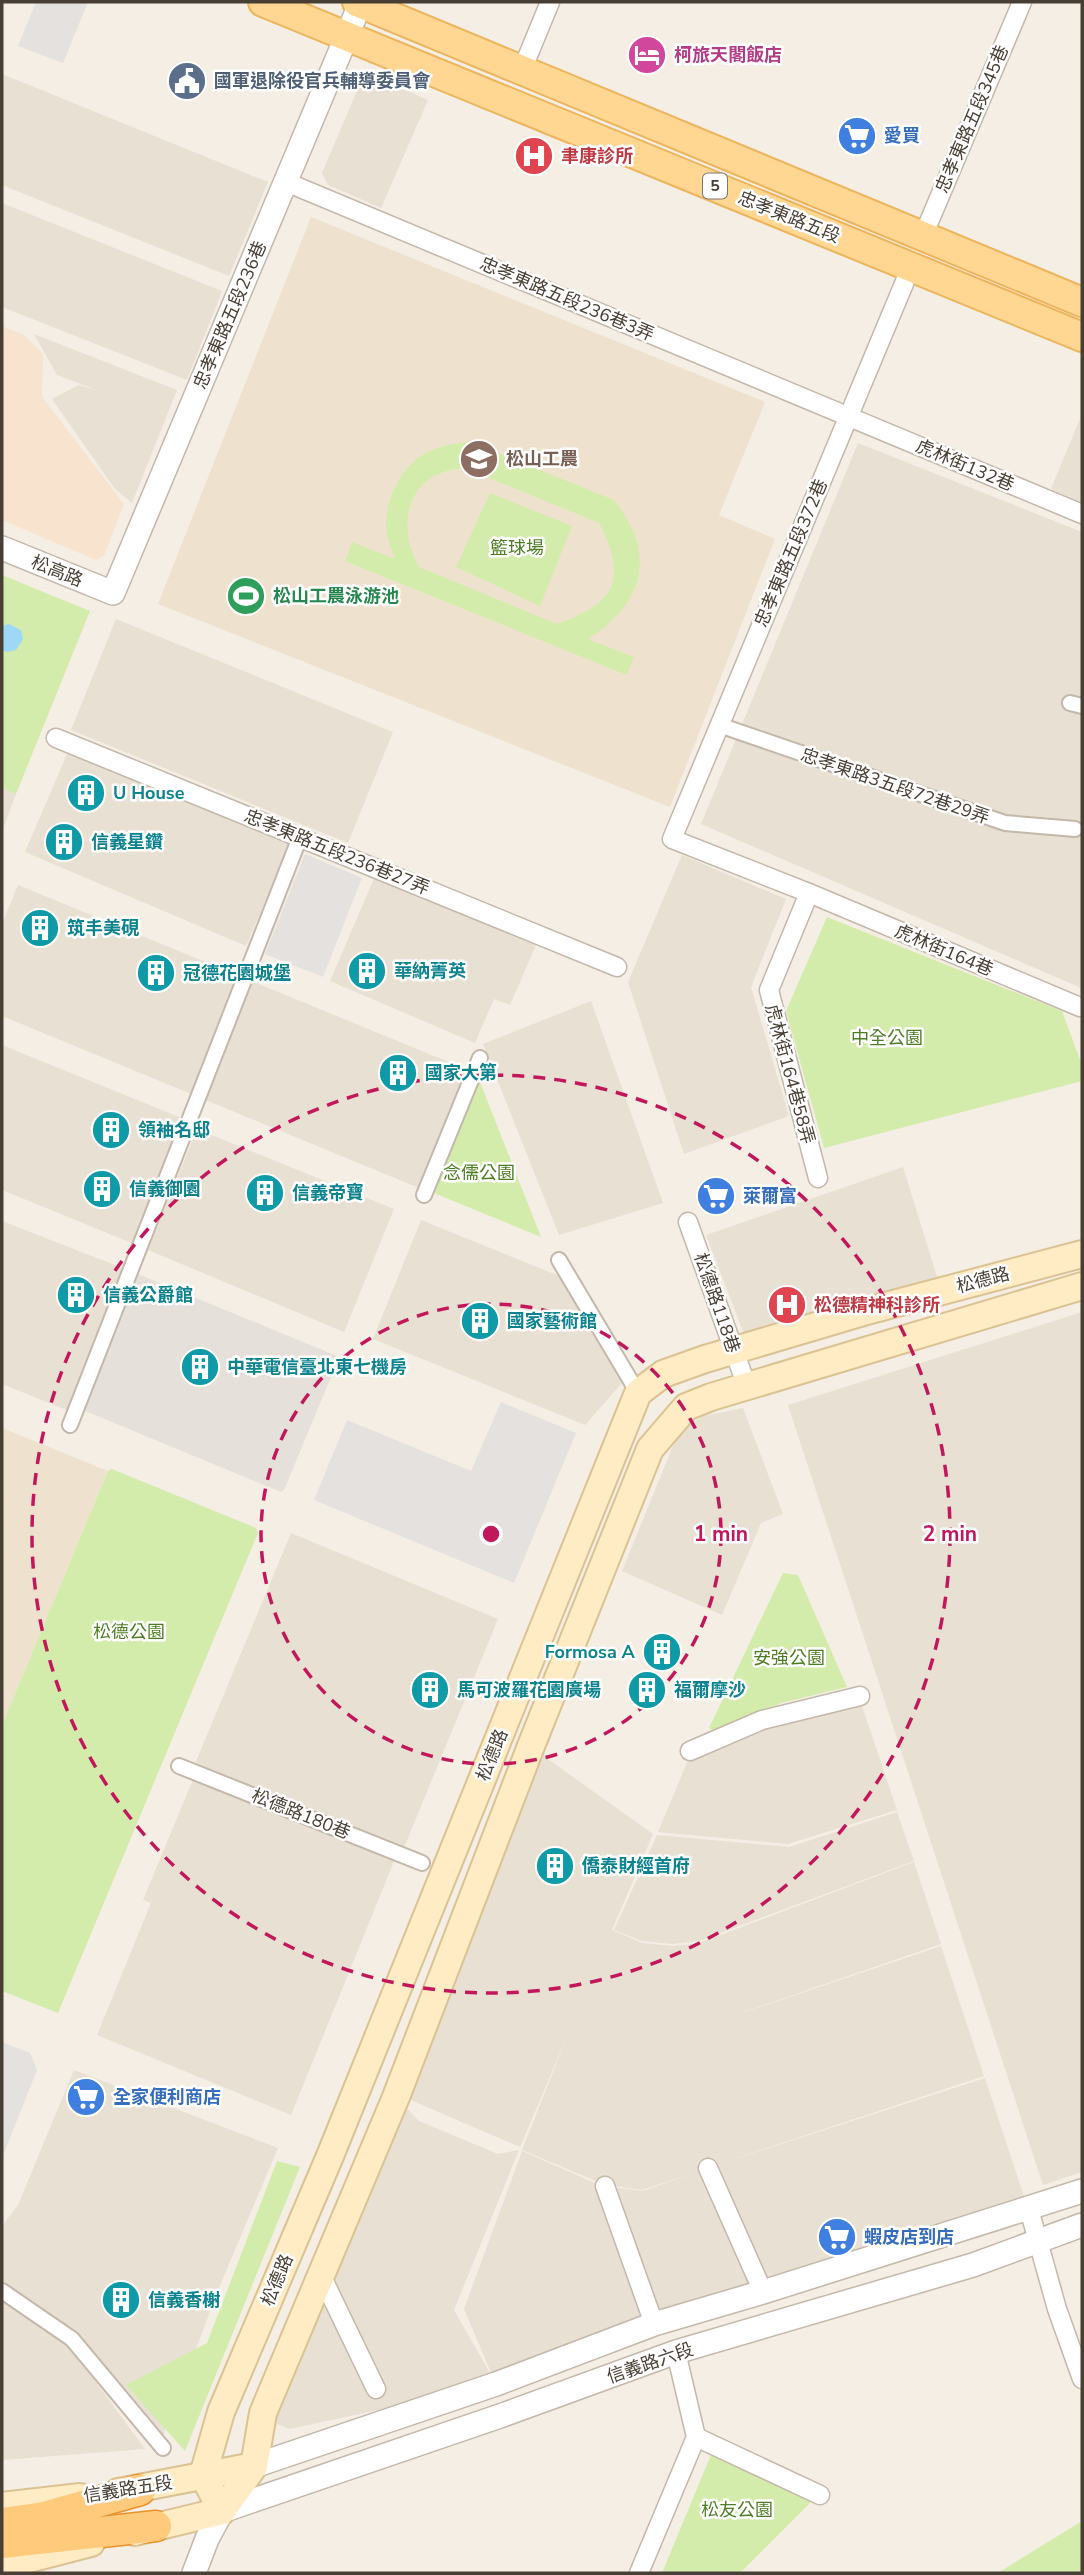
<svg xmlns="http://www.w3.org/2000/svg" width="1084" height="2575" font-family="'Nunito Sans','Noto Sans TC',sans-serif">
<rect width="100%" height="100%" fill="#f4eee5"/>
<g fill="#e8e0d3">
<path d="M2 74 268 182 229 276 2 185Z"/>
<path d="M375 77 428 100 381 208 328 185 322 173 360 84Z"/>
<path d="M2 203 222 291 187 380 2 307Z"/>
<path d="M34 334 177 390 132 503 115 489 52 399 79 385 99 391 57 375Z"/>
<path d="M1082 414V503L1051 489Z"/>
<path d="M858 443 1082 532V993L1079 987 701 824Z"/>
<path d="M116 619 393 732 348 843 71 730Z"/>
<path d="M68 752 289 845 246 946 25 852Z"/>
<path d="M2 788 16 794 2 832Z"/>
<path d="M682 855 786 899 751 987 789 1116 684 1154 628 982Z"/>
<path d="M375 876 536 945 510 1005 494 999 475 1043 330 981Z"/>
<path d="M18 885 468 1070 419 1188 2 1016V924Z"/>
<path d="M591 1001 663 1203 559 1235 483 1044Z"/>
<path d="M2 1045 184 1119 134 1244 2 1190Z"/>
<path d="M197 1129 394 1209 344 1332 148 1250Z"/>
<path d="M903 1167 938 1280 744 1334 706 1235Z"/>
<path d="M421 1220 564 1278 623 1382 585 1425 373 1339Z"/>
<path d="M2 1221 125 1269 69 1411 2 1384Z"/>
<path d="M1082 1312V2172L1043 2185 788 1405Z"/>
<path d="M743 1408 783 1514 761 1523 722 1615 622 1571 679 1431 704 1416Z"/>
<path d="M291 1533 498 1619 403 1850 195 1764Z"/>
<path d="M859 1697 897 1810 788 1844 658 1832 691 1753Z"/>
<path d="M531 1747 653 1834 612 1930 642 1943 673 1946 699 1943 914 1862 941 1944 709 2024 941 1946 984 2076 707 2168 985 2078 1028 2209 654 2323 606 2186 643 2191 694 2173 642 2190 605 2185 522 2150 567 2037 520 2147 399 2095Z"/>
<path d="M194 1777 395 1859 291 2115 97 2035 151 1903 143 1900Z"/>
<path d="M897 1812 914 1861 699 1941 673 1944 642 1941 614 1930 657 1835 789 1847Z"/>
<path d="M74 2070 278 2148 221 2283 162 2438 73 2336 2 2284V2226L18 2205Z"/>
<path d="M396 2097 419 2121 498 2154 519 2150 454 2310 495 2382 464 2309 522 2151 604 2187 653 2323 496 2384 290 2429 277 2424 275 2406Z"/>
<path d="M2 2299 68 2344 145 2449 2 2460Z"/>
</g>
<path fill="#f8e3ce" d="M2 326 24 335 43 354 42 397 124 504 104 556 96 560 2 520Z"/>
<path fill="#e6e0da" d="M133 1272 337 1356 338 1360 284 1490 281 1492 78 1408Z"/>
<g fill="#eee2ce">
<path d="M311 217 765 402 719 515 775 539 670 807 158 604Z"/>
<path d="M2 1428 108 1471 2 1725Z"/>
</g>
<g fill="#d4ecab" fill-rule="evenodd">
<path d="M470 442 614 500C657 553 645 603 588 639L634 657 627 675 345 561 352 542 395 559C392 549 386 538 386 527 386 497 402 463 432 450 444 445 457 443 470 442ZM465 468 599 523C628 579 616 603 557 624L419 567C394 522 409 471 465 468Z"/>
<path d="M490 493 572 526 540 606 456 567Z"/>
<path d="M2 575 90 611 16 794 2 788Z"/>
<path d="M827 917 1062 1011 1082 1065V1081L824 1148 786 1011Z"/>
<path d="M478 1077 541 1237 434 1193Z"/>
<path d="M112 1469 256 1528 258 1533 58 2013 2 1991V1725L108 1471Z"/>
<path d="M783 1573 798 1575 847 1687 781 1703 716 1733 709 1728Z"/>
<path d="M277 2161 300 2167 185 2451 126 2385 207 2343Z"/>
<path d="M713 2450 819 2494 740 2573H662Z"/>
<path d="M1082 2521V2573H998Z"/>
</g>
<g fill="#e4e1de">
<path d="M36 2H88L63 63 18 46Z"/>
<path d="M305 854 362 878 323 977 265 954Z"/>
<path d="M501 1402 576 1433 514 1583 314 1500 347 1420 471 1471Z"/>
<path d="M2 2042 30 2053 37 2070 2 2158Z"/>
</g>
<path fill="#9dd9f6" d="M9 624 21 630 23 639 16 650 7 652 2 650V626Z"/>
<g fill="none" stroke-linecap="round" stroke-linejoin="round">
<g stroke="#c3b8aa" stroke-width="18">
<g id="pedestrian">
<path d="M1070 703 1082 706"/>
<path d="M719 725 1005 823 1075 829"/>
<path d="M424 1195 480 1058"/>
<path d="M559 1260 638 1393"/>
<path d="M70 1425 300 837"/>
<path d="M179 1766 422 1863"/>
<path d="M2 2291 72 2339 163 2448"/>
</g>
</g>
<g stroke="#c3b8aa" stroke-width="21">
<g id="minor">
<path d="M522 70 550 2"/>
<path d="M286 182 1082 514"/>
<path d="M923 236 1022 2"/>
<path d="M911 267 672 839 809 893 1080 1007"/>
<path d="M56 738 617 967"/>
<path d="M809 893 769 990 818 1178"/>
<path d="M688 1222 746 1384"/>
<path d="M690 1751 762 1720 860 1696"/>
<path d="M708 2168 763 2292"/>
<path d="M605 2186 654 2324"/>
<path d="M1029 2209 1057 2309 1082 2379"/>
<path d="M321 2275 376 2389"/>
<path d="M696 2437 820 2495"/>
<path d="M639 2573 696 2437 676 2352"/>
</g>
</g>
<g stroke="#c3b8aa" stroke-width="26">
<g id="tertiary">
<path d="M2 548 113 593 361 2"/>
<path d="M254 2466 496 2384 654 2324 763 2292 1082 2191"/>
<path d="M194 2573 207 2539 222 2511 500 2416 676 2352 973 2265 1082 2225"/>
</g>
</g>
<g stroke="#dbc293" stroke-width="30">
<g id="secondary">
<path d="M118 2492 254 2466"/>
<path d="M2 2506 80 2497"/>
<path d="M222 2511 203 2475 221 2412 330 2156 638 1393 663 1374 705 1359 863 1312 1082 1254"/>
<path d="M222 2511 254 2466 263 2413 396 2097 531 1746 650 1449 686 1407 711 1397 1082 1286"/>
<path d="M135 2532 222 2511"/>
<path d="M2 2566 91 2543"/>
</g>
</g>
<g stroke="#edb45b" stroke-width="32">
<g id="primary">
<path d="M263 2 1082 337"/>
<path d="M357 2 1082 302"/>
</g>
</g>
<g stroke="#e9922a" stroke-width="33">
<g id="trunk">
<path d="M2 2523 44 2517 140 2490"/>
<path d="M2 2543 156 2526"/>
</g>
</g>
<use href="#pedestrian" stroke="#fff" stroke-width="14"/>
<use href="#minor" stroke="#fff" stroke-width="18"/>
<use href="#tertiary" stroke="#fff" stroke-width="23"/>
<use href="#secondary" stroke="#ffecc4" stroke-width="26"/>
<use href="#primary" stroke="#ffd793" stroke-width="28"/>
<use href="#trunk" stroke="#ffca7c" stroke-width="30"/>
</g>
<g fill="none" stroke="#c2185b" stroke-width="3.5" stroke-dasharray="12 9">
<circle cx="491" cy="1534" r="230"/>
<circle cx="491" cy="1534" r="459"/>
</g>
<defs>
<g id="hotel-disc" transform="scale(2.0125)"><circle r="9.5" fill="#d1479c" stroke="#fff"/><path d="M-6-4.5h1.5V1H6V5H4.5V3h-9V5H-6ZM-4 0a1.8 1.8 0 1 1 3.6 0ZM.5 0V-2.5h3Q6-2.5 6 0Z" fill="#fff"/></g>
<g id="civic-disc" transform="scale(2.0125)"><circle r="9.5" fill="#5c6f8a" stroke="#fff"/><path d="M-.6-6.5H3V-4.5H.6V-3L4-1V1h2V6H-6V1h2V-1L-.6-3ZM-1.2 2.5V6h2.4V2.5Z" fill="#fff"/></g>
<g id="supermarket-disc" transform="scale(2.0125)"><circle r="9.5" fill="#3f7fe0" stroke="#fff"/><path d="M-6-5.5h2.5l.6 2H6L4.5 2H-2.5L-4.4-4H-6ZM-1.5 3.2a1.3 1.3 0 1 0 .1 0ZM3 3.2a1.3 1.3 0 1 0 .1 0Z" fill="#fff"/></g>
<g id="hospital-disc" transform="scale(2.0125)"><circle r="9.5" fill="#e0444e" stroke="#fff"/><path d="M-5-5h3v3.5h4V-5h3V5h-3V1.5h-4V5h-3Z" fill="#fff"/></g>
<g id="school-disc" transform="scale(2.0125)"><circle r="9.5" fill="#8d6e63" stroke="#fff"/><path d="M0-5L7-2L0 1L-7-2ZM-4 1L0 2.5L4 1V4Q0 6-4 4Z" fill="#fff"/></g>
<g id="stadium-disc" transform="scale(2.0125)"><circle r="9.5" fill="#2e9e5b" stroke="#fff"/><path d="M0-5a6.5 5 0 1 0 0 10a6.5 5 0 1 0 0-10ZM-3.5-1.8h7v3.6h-7Z" fill="#fff"/></g>
<g id="building-disc" transform="scale(2.0125)"><circle r="9.5" fill="#0f9aa8" stroke="#fff"/><path d="M-4-6H4V6H1V3H-1V6H-4ZM-2.5-4.3h1.7v1.8h-1.7ZM.8-4.3h1.7v1.8H.8ZM-2.5-1h1.7V.8h-1.7ZM.8-1h1.7V.8H.8Z" fill="#fff"/></g>
</defs>
<g fill-rule="evenodd">
<use href="#hotel-disc" x="647" y="55"/>
<use href="#civic-disc" x="187" y="81"/>
<use href="#supermarket-disc" x="857" y="136"/>
<use href="#hospital-disc" x="534" y="156"/>
<use href="#school-disc" x="479" y="459"/>
<use href="#stadium-disc" x="246" y="596"/>
<use href="#building-disc" x="86" y="793"/>
<use href="#building-disc" x="64" y="842"/>
<use href="#building-disc" x="40" y="928"/>
<use href="#building-disc" x="367" y="971"/>
<use href="#building-disc" x="156" y="973"/>
<use href="#building-disc" x="398" y="1073"/>
<use href="#building-disc" x="111" y="1130"/>
<use href="#building-disc" x="102" y="1189"/>
<use href="#building-disc" x="265" y="1193"/>
<use href="#supermarket-disc" x="716" y="1196"/>
<use href="#building-disc" x="76" y="1295"/>
<use href="#hospital-disc" x="787" y="1305"/>
<use href="#building-disc" x="480" y="1321"/>
<use href="#building-disc" x="200" y="1367"/>
<use href="#building-disc" x="662" y="1652"/>
<use href="#building-disc" x="430" y="1690"/>
<use href="#building-disc" x="647" y="1690"/>
<use href="#building-disc" x="555" y="1866"/>
<use href="#supermarket-disc" x="86" y="2097"/>
<use href="#supermarket-disc" x="837" y="2237"/>
<use href="#building-disc" x="121" y="2300"/>
</g>
<g text-anchor="middle" dominant-baseline="central" stroke-width="5" stroke-linejoin="round" paint-order="stroke">
<rect fill="#fff" stroke="#7e7871" stroke-width="2" x="703" y="173.5" width="24" height="25" rx="5"/>
<g font-size="16" font-weight="bold" fill="#473e34">
<text x="715" y="186">5</text>
</g>
<g font-size="18" font-weight="bold" fill="#b23c85" stroke="#fff" text-anchor="start">
<text x="674" y="55">柯旅天閣飯店</text>
</g>
<g font-size="18" font-weight="bold" fill="#4e5e75" stroke="#fff" text-anchor="start">
<text x="214" y="81">國軍退除役官兵輔導委員會</text>
</g>
<g font-size="18" fill="#473e34" stroke="#fff">
<text transform="translate(972 119) rotate(-67)">忠孝東路五段345巷</text>
<text transform="translate(789 217) rotate(22)">忠孝東路五段</text>
<text transform="translate(567 299) rotate(23)">忠孝東路五段236巷3弄</text>
<text transform="translate(230 315) rotate(-67)">忠孝東路五段236巷</text>
<text transform="translate(965 465) rotate(23)">虎林街132巷</text>
<text transform="translate(791 553) rotate(-67)">忠孝東路五段372巷</text>
<text transform="translate(57 571) rotate(22)">松高路</text>
<text transform="translate(895 786) rotate(19)">忠孝東路3五段72巷29弄</text>
<text transform="translate(337 852) rotate(22)">忠孝東路五段236巷27弄</text>
<text transform="translate(944 950) rotate(23)">虎林街164巷</text>
<text transform="translate(790 1074) rotate(75)">虎林街164巷58弄</text>
<text transform="translate(983 1280) rotate(-15)">松德路</text>
<text transform="translate(717 1303) rotate(71)">松德路118巷</text>
<text transform="translate(492 1755) rotate(-68)">松德路</text>
<text transform="translate(301 1814) rotate(22)">松德路180巷</text>
<text transform="translate(277 2280) rotate(-67)">松德路</text>
<text transform="translate(650 2363) rotate(-19)">信義路六段</text>
<text transform="translate(128 2489) rotate(-9)">信義路五段</text>
</g>
<g font-size="18" font-weight="bold" fill="#366cbe" stroke="#fff" text-anchor="start">
<text x="884" y="136">愛買</text>
<text x="743" y="1196">萊爾富</text>
<text x="113" y="2097">全家便利商店</text>
<text x="864" y="2237">蝦皮店到店</text>
</g>
<g font-size="18" font-weight="bold" fill="#be3a42" stroke="#fff" text-anchor="start">
<text x="561" y="156">聿康診所</text>
<text x="814" y="1305">松德精神科診所</text>
</g>
<g font-size="18" font-weight="bold" fill="#785e54" stroke="#fff" text-anchor="start">
<text x="506" y="459">松山工農</text>
</g>
<g font-size="18" fill="#4d7d23" stroke="#fff">
<text x="517" y="548">籃球場</text>
<text x="887" y="1038">中全公園</text>
<text x="479" y="1173">念儒公園</text>
<text x="129" y="1632">松德公園</text>
<text x="789" y="1658">安強公園</text>
<text x="737" y="2510">松友公園</text>
</g>
<g font-size="18" font-weight="bold" fill="#27864d" stroke="#fff" text-anchor="start">
<text x="273" y="596">松山工農泳游池</text>
</g>
<g font-size="18" font-weight="bold" fill="#0d838f" stroke="#fff" text-anchor="start">
<text x="113" y="793">U House</text>
<text x="91" y="842">信義星鑽</text>
<text x="67" y="928">筑丰美硯</text>
<text x="394" y="971">華納菁英</text>
<text x="183" y="973">冠德花園城堡</text>
<text x="425" y="1073">國家大第</text>
<text x="138" y="1130">領袖名邸</text>
<text x="129" y="1189">信義御園</text>
<text x="292" y="1193">信義帝寶</text>
<text x="103" y="1295">信義公爵館</text>
<text x="507" y="1321">國家藝術館</text>
<text x="227" y="1367">中華電信臺北東七機房</text>
<text x="635" y="1652" text-anchor="end">Formosa A</text>
<text x="457" y="1690">馬可波羅花園廣場</text>
<text x="674" y="1690">福爾摩沙</text>
<text x="582" y="1866">僑泰財經首府</text>
<text x="148" y="2300">信義香榭</text>
</g>
</g>
<circle cx="491" cy="1534" r="10" fill="#c2185b" stroke="#fff" stroke-width="3.5"/>
<g font-size="21" text-anchor="middle" font-weight="bold" fill="#c2185b" stroke="#fff" stroke-width="5" stroke-linejoin="round" paint-order="stroke">
<text x="721" y="1541">1 min</text>
<text x="950" y="1541">2 min</text>
</g>
<rect width="1084" height="2575" fill="none" stroke="#473e34" stroke-width="7"/>
</svg>
